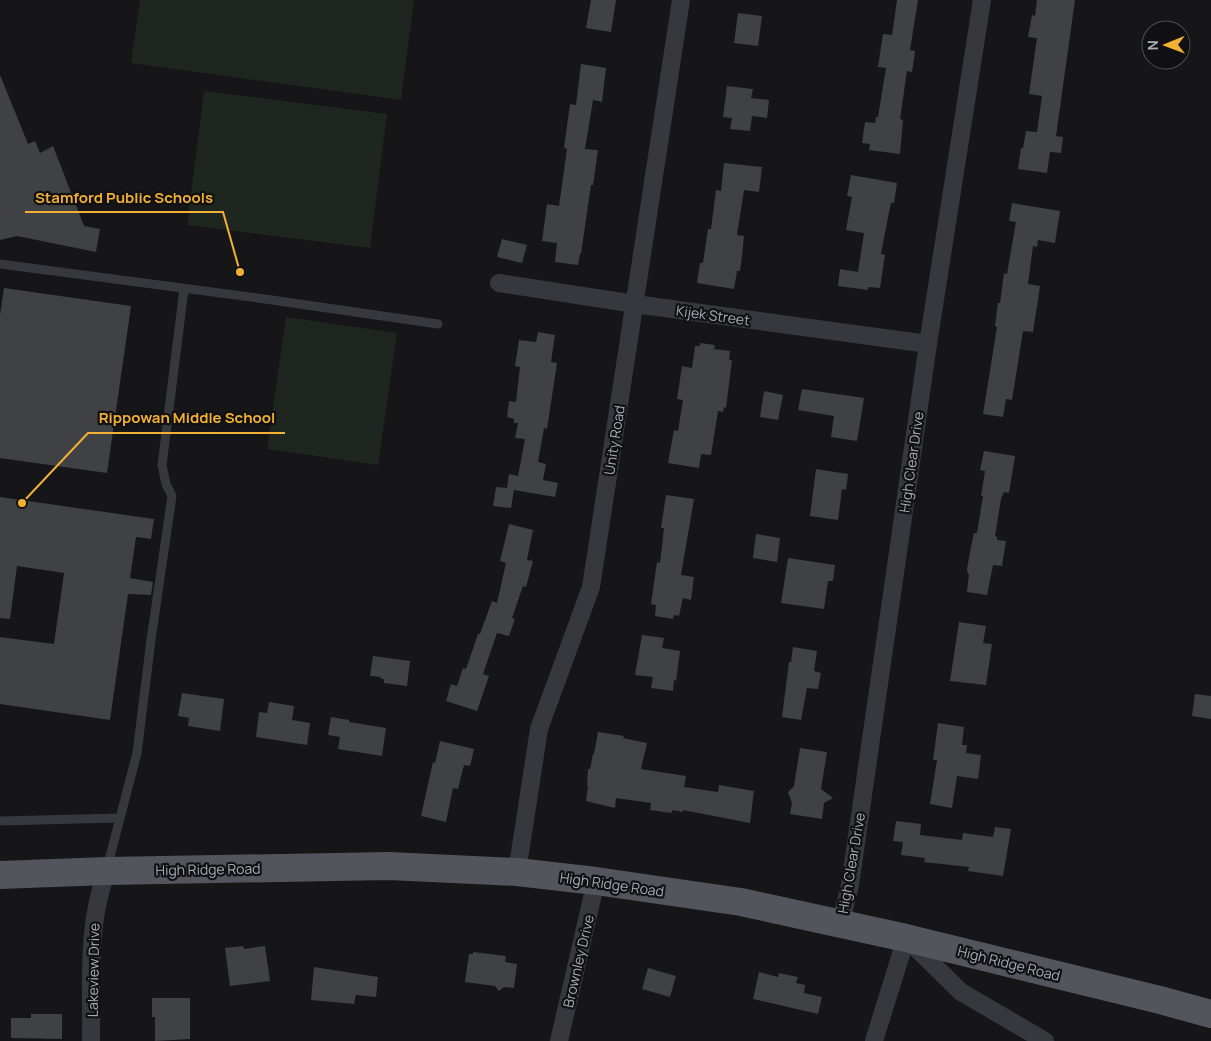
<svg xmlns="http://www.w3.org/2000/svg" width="1211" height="1041" font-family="Manrope,sans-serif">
<rect width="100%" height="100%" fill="#161618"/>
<g fill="#1e261f">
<path d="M140 0H414L401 100 131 63Z"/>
<path d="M204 91 387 114 370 248 187 225Z"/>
<path d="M286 317 397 333 378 465 267 449Z"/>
</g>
<g fill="#404145">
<path d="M591 0H616L611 32 586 28Z"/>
<path d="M897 0H918L910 50 915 51 912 72 907 71 900 119 903 120 900 154 869 150 870 144 862 143 865 122 875 123 876 117H878L886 68 878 67 883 34 892 35Z"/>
<path d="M1037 0H1075L1056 136 1063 137 1061 153 1050 152 1047 173 1018 169 1021 148H1023L1026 131 1037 132 1042 96 1029 94 1037 38 1028 37 1032 15 1035 16Z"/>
<path d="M738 13 762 16 758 46 734 43Z"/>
<path d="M581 64 606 68 602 102 593 100 585 149 598 150 593 185H591L581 254H580L578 265 555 262 557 243 542 241 547 204 559 206 567 149 564 148 570 104 576 105Z"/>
<path d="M0 75 28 144 35 141 40 153 53 146 84 226 100 229 96 252 17 236 0 240Z"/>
<path d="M727 86 753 89 751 98 769 100 767 118 752 116 750 131 730 129 732 118 723 117Z"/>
<path d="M724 163 762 167 759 192 744 190 737 235 744 236 742 256 740 271H737L734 289 697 283 700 263H703L708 229H711L716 190 721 191Z"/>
<path d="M851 175 897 183 894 203H891L887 222 881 254 885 255 880 288 868 287V290L838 286 840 269 858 272 864 233 846 230 852 197 847 196Z"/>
<path d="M1012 203 1060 211 1055 243 1038 240 1037 247 1033 246 1028 284 1040 286 1033 332 1023 331 1012 400 1006 399 1003 417 983 414 997 327 995 326 998 303H1000L1004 273 1007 274 1016 222 1009 221Z"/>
<path d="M502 239 527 245 522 263 497 257Z"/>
<path d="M4 288 131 306 107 473 0 458V315Z"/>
<path d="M538 332 555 335 551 362 557 363 547 429 544 428 538 462 546 464 543 480 558 483 555 497 514 490 511 508 493 506 496 487 507 488 509 474 518 476 525 439 515 438 518 423H514V419L507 417 509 401 516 402 520 367 515 366 519 340 536 342Z"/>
<path d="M700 343 715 345 714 349 730 351 729 360H732L726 408 724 407 723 412 718 411 711 455 701 454 699 468 668 463 674 430 678 431 683 400 677 399 682 366 692 368 695 346H700Z"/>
<path d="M802 389 864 398 857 441 831 437 834 416 798 410Z"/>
<path d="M764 391 783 395 778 420 760 417Z"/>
<path d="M984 451 1015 456 1009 493 1004 492 1001 499 995 536 997 537V540L1006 541 1002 566 993 565 987 595 967 592 969 574H968L967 569 971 547 974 533H977L983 496H981L985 471 980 470Z"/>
<path d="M816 469 848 474 846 490 842 489 838 520 810 516Z"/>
<path d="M666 495 694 499 681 575 694 577 691 600 683 598 679 616 674 615 673 619 655 616 656 605 651 604 657 562 660 563 664 528H661Z"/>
<path d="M0 497 154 519 151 539 136 537 130 578 153 582 151 595 128 594 110 720 0 704V637L54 644 64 573 17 566 10 619 0 618Z"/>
<path d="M509 524 533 530 527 560 533 561 526 587 523 586 512 618 515 619 509 636 497 633 483 674 489 676 477 711 446 701 451 684 457 686 463 668 466 669 478 634H480L492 601 497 603 506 563 500 561Z"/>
<path d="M756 534 780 538 777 562 753 558Z"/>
<path d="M788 558 835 565 833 581H828L824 609 781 603Z"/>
<path d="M959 622 986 626 983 643 992 644 986 685 950 681Z"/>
<path d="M642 635 664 638 662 648 680 651 676 681 674 680 673 691 651 688 653 677 635 675Z"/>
<path d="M793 647 817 651 814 671 821 673 818 689 807 688 801 720 782 717 789 662H791Z"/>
<path d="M373 656 410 661 407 686 384 683V679H381V677L370 676Z"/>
<path d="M182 693 224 699 220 731 188 726 189 718 178 716Z"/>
<path d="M1195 694 1211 696V719L1192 716Z"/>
<path d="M269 702 294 706 292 720 310 723 307 745 256 737 259 712 267 713Z"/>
<path d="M331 717 349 720V722L386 728 382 756 338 749 340 737 328 735Z"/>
<path d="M938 723 964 727 962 745H967L966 753 981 755 978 779 957 776 952 808 930 804 937 760H933Z"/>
<path d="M598 732 624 736 623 738 647 743 641 769 686 776 684 787 718 792 719 785 754 791 750 823 683 810V812L673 810 671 813 650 810 651 803 616 798 615 808 586 801 588 786H587L588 769H590L593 754H594Z"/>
<path d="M440 741 474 749 470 766 464 765 458 789 453 788 446 822 421 816 433 762 435 763Z"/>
<path d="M800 748 827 752 821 789 833 798 824 803 822 819 790 814 792 803 788 792 794 786Z"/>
<path d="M896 821 921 824 920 835 962 840 963 833 993 837 995 827 1011 829 1003 876 968 871 969 867 924 862 925 858 901 855 903 842 893 841Z"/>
<path d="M243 946 244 949 265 946 270 981 230 986 225 948Z"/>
<path d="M473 952 506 956 505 962 517 964 514 988 504 987 499 991 495 986 465 982 469 954H473Z"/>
<path d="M314 967 378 977 376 997 356 995 354 1004 311 1000Z"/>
<path d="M648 968 676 976 670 997 642 989Z"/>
<path d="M759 972 778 977 779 973 798 977 796 983 805 985 804 993 822 997 818 1014 753 999Z"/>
<path d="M152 998H190V1039L155 1041V1017H152Z"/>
<path d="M31 1014H62V1039L11 1038V1018H31Z"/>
</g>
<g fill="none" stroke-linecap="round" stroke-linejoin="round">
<g stroke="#37383d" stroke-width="9">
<path d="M0 264 265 299 438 324"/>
<path d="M0 821 119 818"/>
<path d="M107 868 137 753 151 640 172 496 166 484 162 465 184 289"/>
</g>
<g stroke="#37383d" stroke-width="18">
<path d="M499 283 635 304 928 344"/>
<path d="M517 872 539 729 591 587 681 0"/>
<path d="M840 925 850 885 928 344 982 0"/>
<path d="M91 1041C92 984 86 925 107 871"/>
<path d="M559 1041 596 881"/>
<path d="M874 1041 906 938 961 992 1045 1041"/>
</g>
<path stroke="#53555c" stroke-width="28" d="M0 875 107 871 389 866 517 872 596 881 741 902 906 938 1160 1000 1211 1014"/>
</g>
<g text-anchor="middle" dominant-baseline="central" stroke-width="4.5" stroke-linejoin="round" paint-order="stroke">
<g font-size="14" fill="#a8adb8" stroke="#111113">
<text transform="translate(713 315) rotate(8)">Kijek Street</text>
<text transform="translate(614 440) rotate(-81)">Unity Road</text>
<text transform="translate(911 462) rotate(-82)">High Clear Drive</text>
<text transform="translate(851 863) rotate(-80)">High Clear Drive</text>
<text transform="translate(208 869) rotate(-1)">High Ridge Road</text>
<text transform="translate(612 884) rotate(8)">High Ridge Road</text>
<text transform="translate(578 961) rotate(-77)">Brownley Drive</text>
<text transform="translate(1009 963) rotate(14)">High Ridge Road</text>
<text transform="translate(93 970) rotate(-89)">Lakeview Drive</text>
</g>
</g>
<path fill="none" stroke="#f2b134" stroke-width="2" d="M240 272L223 212H25M22 503L88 433H285"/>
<g fill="#f2b134" stroke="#111113" stroke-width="2">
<circle cx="240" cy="272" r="5"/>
<circle cx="22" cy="503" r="5"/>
</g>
<g font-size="15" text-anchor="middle" font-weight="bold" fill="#f2b134" stroke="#111113" stroke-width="4.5" stroke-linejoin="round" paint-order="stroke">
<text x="124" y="203">Stamford Public Schools</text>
<text x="187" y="423">Rippowan Middle School</text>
</g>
<g transform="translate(1166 45) rotate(269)"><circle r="24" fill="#111113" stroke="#4d4f55"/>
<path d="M0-4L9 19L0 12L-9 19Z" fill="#f2b134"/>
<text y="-8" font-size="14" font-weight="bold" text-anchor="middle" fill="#a8adb8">N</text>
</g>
</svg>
